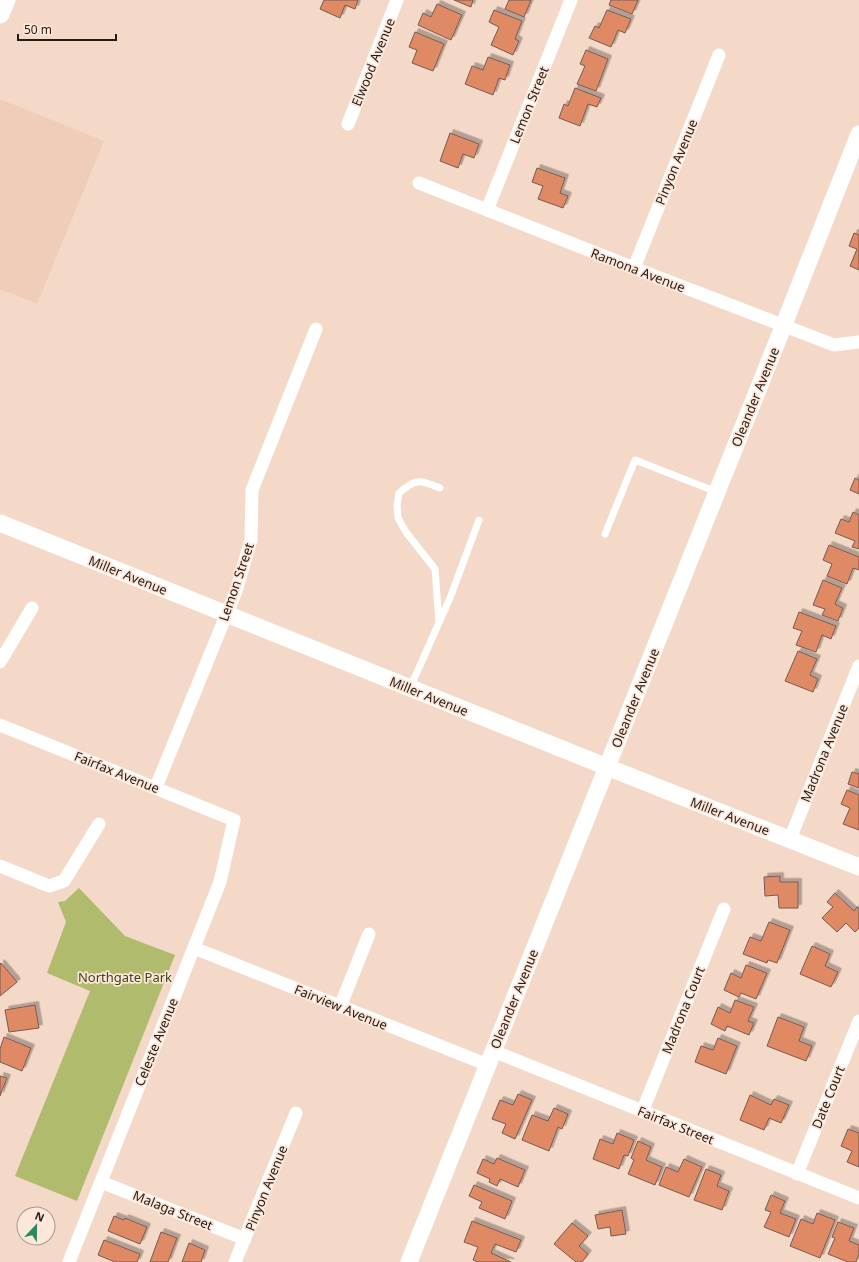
<svg xmlns="http://www.w3.org/2000/svg" width="859" height="1262" font-family="'Noto Sans',sans-serif">
<defs>
<filter id="shadow"><feDropShadow dx="3.5" dy="-3.5" stdDeviation="0" flood-color="#0004"/></filter>
</defs>
<rect width="100%" height="100%" fill="#f4d9c8"/>
<path fill="#efcdb8" d="M0 99 104 141 37 304 0 289Z"/>
<path fill="#b0bb6d" d="M79 888 125 936 175 955 77 1201 15 1176 90 991 47 973 66 922 58 902 65 901Z"/>
<g fill="#e08965" stroke="#755b51" filter="url(#shadow)">
<path d="M324 0H358L355 9 345 5 340 18 320 9Z"/>
<path d="M454 0H473L471 7Z"/>
<path d="M509 0H531L524 17 505 9Z"/>
<path d="M611 0H638L632 14 609 5Z"/>
<path d="M437 4 462 15 451 40 418 25 423 13 431 17Z"/>
<path d="M494 10 522 21 515 39 519 41 513 55 491 45 499 27 489 22Z"/>
<path d="M607 10 631 19 625 33 618 30 611 47 589 38 595 26 599 28Z"/>
<path d="M415 32 444 44 433 71 412 63 417 50 409 47Z"/>
<path d="M586 50 608 59 596 91 577 84 585 66 580 64Z"/>
<path d="M488 57 510 65 505 80 499 78 493 95 465 84 472 66 483 70Z"/>
<path d="M575 88 601 98 597 107 588 104 580 126 559 118 564 104 568 106Z"/>
<path d="M450 133 479 144 474 158 463 154 458 168 440 161Z"/>
<path d="M537 168 565 178 560 193 568 196 563 208 538 199 543 186 532 182Z"/>
<path d="M854 233 859 235V270L850 266 857 249 849 246Z"/>
<path d="M855 478 859 480V494L850 490Z"/>
<path d="M853 512 859 515V549L852 547 855 541 835 533 841 519 849 522Z"/>
<path d="M829 545 859 557V570L853 568 847 584 827 576 832 564 823 560Z"/>
<path d="M823 580 842 588 835 604 843 608 838 621 822 615 825 609 813 605Z"/>
<path d="M799 612 836 626 831 639 822 635 816 652 796 645 802 631 793 628Z"/>
<path d="M798 651 817 659 810 675 818 679 813 692 785 681Z"/>
<path d="M852 772 859 774V788L848 784Z"/>
<path d="M847 790 859 795V830L843 824 850 808 841 804Z"/>
<path d="M780 876V882H798V908H779L778 895 765 896 764 877Z"/>
<path d="M835 893 854 911 857 907 859 909V928L855 932 846 923 837 932 822 918 833 907 827 902Z"/>
<path d="M769 922 790 930 777 963 768 960 767 963 743 954 750 937 761 941Z"/>
<path d="M812 946 830 954 825 966 838 972 831 987 800 974Z"/>
<path d="M1 963 17 982 0 996V964Z"/>
<path d="M746 965 767 973 756 999 741 993 739 997 724 990 731 973 741 978Z"/>
<path d="M735 1000 754 1007 748 1021 754 1023 749 1035 727 1026 725 1031 711 1024 718 1007 730 1013Z"/>
<path d="M35 1005 39 1028 9 1032 5 1010Z"/>
<path d="M778 1017 804 1027 799 1041 812 1046 806 1061 767 1046Z"/>
<path d="M4 1037 31 1048 22 1071 0 1062V1049Z"/>
<path d="M718 1038 737 1046 726 1074 695 1062 701 1046 713 1050Z"/>
<path d="M0 1076 7 1078 0 1096Z"/>
<path d="M518 1094 532 1100 515 1139 502 1133 506 1124 492 1119 500 1100 513 1105Z"/>
<path d="M750 1095 771 1105 774 1099 789 1105 781 1123 769 1118 764 1130 740 1120Z"/>
<path d="M554 1108 568 1114 562 1129 558 1127 549 1151 522 1140 532 1115 548 1121Z"/>
<path d="M848 1129 859 1133V1167L847 1162 852 1151 841 1146Z"/>
<path d="M617 1133 634 1140 628 1156 624 1155 619 1169 593 1159 600 1139 613 1144Z"/>
<path d="M638 1141 651 1147 646 1160 662 1167 655 1185 628 1174 634 1160 631 1158Z"/>
<path d="M497 1158 525 1170 518 1187 500 1179 497 1186 489 1182 490 1179 477 1173 483 1159 494 1164Z"/>
<path d="M684 1159 702 1167 689 1197 659 1185 666 1167 678 1172Z"/>
<path d="M706 1169 721 1175 717 1186 729 1191 722 1210 694 1200Z"/>
<path d="M474 1185 512 1201 505 1219 479 1208 482 1202 469 1196Z"/>
<path d="M771 1195 785 1201 780 1213 796 1219 789 1237 764 1227 771 1212 765 1210Z"/>
<path d="M622 1210 626 1234 611 1236 610 1227 598 1229 595 1215Z"/>
<path d="M817 1213 835 1220 820 1258 790 1246 801 1219 813 1224Z"/>
<path d="M114 1216 124 1220 125 1218 147 1227 140 1244 108 1231Z"/>
<path d="M472 1221 521 1240 516 1252 495 1244 491 1253 511 1262H478L473 1260 478 1247 464 1242Z"/>
<path d="M838 1222 854 1228 849 1241 859 1245V1254L856 1262H848L828 1254 835 1238 832 1237Z"/>
<path d="M572 1223 588 1236 579 1246 588 1254 582 1262H576L554 1244Z"/>
<path d="M161 1232 177 1238 168 1262H150Z"/>
<path d="M104 1240 140 1254 137 1262H115L98 1255Z"/>
<path d="M189 1243 205 1250 201 1262H182Z"/>
</g>
<g fill="none" stroke-linecap="round" stroke-linejoin="round">
<g stroke="#fff" stroke-width="7">
<path d="M605 534 635 460 717 492"/>
<path d="M439 622 435 569 406 532 398 518 397 505 399 493C416 478 419 480 440 488"/>
<path d="M410 688 450 598 479 520"/>
</g>
<g stroke="#fff" stroke-width="13">
<path d="M348 124 397 0"/>
<path d="M419 183 634 268 834 345 859 342"/>
<path d="M487 210 571 0"/>
<path d="M634 268 719 55"/>
<path d="M0 662 32 608"/>
<path d="M0 725 234 820 220 882 69 1262"/>
<path d="M156 787 236 591 251 540 252 490 316 329"/>
<path d="M790 839 859 666"/>
<path d="M0 866 49 886 64 881 99 824"/>
<path d="M194 948 488 1065"/>
<path d="M340 1007 369 934"/>
<path d="M493 1051 859 1198"/>
<path d="M642 1112 724 909"/>
<path d="M797 1174 859 1021"/>
<path d="M101 1182 245 1239"/>
<path d="M235 1262 296 1113"/>
</g>
<g stroke="#fff" stroke-width="17">
<path d="M0 523 607 767 859 867"/>
<path d="M409 1262 783 327 859 134"/>
</g>
<path stroke="#fff" stroke-width="19" d="M0 14 6 0"/>
</g>
<g text-anchor="middle" dominant-baseline="central" stroke-width="3.5" stroke-linejoin="round" paint-order="stroke">
<g font-size="13" fill="#241b15" stroke="#fde7da">
<text transform="translate(373 62) rotate(-68)">Elwood Avenue</text>
<text transform="translate(529 105) rotate(-68)">Lemon Street</text>
<text transform="translate(676 162) rotate(-68)">Pinyon Avenue</text>
<text transform="translate(638 270) rotate(21)">Ramona Avenue</text>
<text transform="translate(755 397) rotate(-68)">Oleander Avenue</text>
<text transform="translate(128 575) rotate(22)">Miller Avenue</text>
<text transform="translate(236 582) rotate(-71)">Lemon Street</text>
<text transform="translate(429 696) rotate(22)">Miller Avenue</text>
<text transform="translate(635 698) rotate(-68)">Oleander Avenue</text>
<text transform="translate(824 753) rotate(-68)">Madrona Avenue</text>
<text transform="translate(117 772) rotate(22)">Fairfax Avenue</text>
<text transform="translate(730 816) rotate(21)">Miller Avenue</text>
<text transform="translate(514 999) rotate(-68)">Oleander Avenue</text>
<text transform="translate(341 1007) rotate(22)">Fairview Avenue</text>
<text transform="translate(683 1010) rotate(-68)">Madrona Court</text>
<text transform="translate(156 1042) rotate(-68)">Celeste Avenue</text>
<text transform="translate(828 1097) rotate(-68)">Date Court</text>
<text transform="translate(676 1125) rotate(22)">Fairfax Street</text>
<text transform="translate(266 1188) rotate(-68)">Pinyon Avenue</text>
<text transform="translate(173 1210) rotate(22)">Malaga Street</text>
</g>
<g font-size="13" fill="#3c411a" stroke="#fde7da">
<text x="125" y="977">Northgate Park</text>
</g>
</g>
<g transform="translate(36 1226) rotate(22)"><circle r="19" fill="#fde7da" stroke="#a6958b"/>
<path d="M0-3L7 15L0 10L-7 15Z" fill="#2c8a62"/>
<text y="-6" font-size="11" font-weight="bold" text-anchor="middle" fill="#241b15">N</text>
</g>
<path d="M18 34v6h98v-6" fill="none" stroke="#241b15" stroke-width="2"/>
<text x="24" y="34" font-size="12" fill="#241b15" stroke="#fde7da" stroke-width="3" paint-order="stroke">50 m</text>
</svg>
